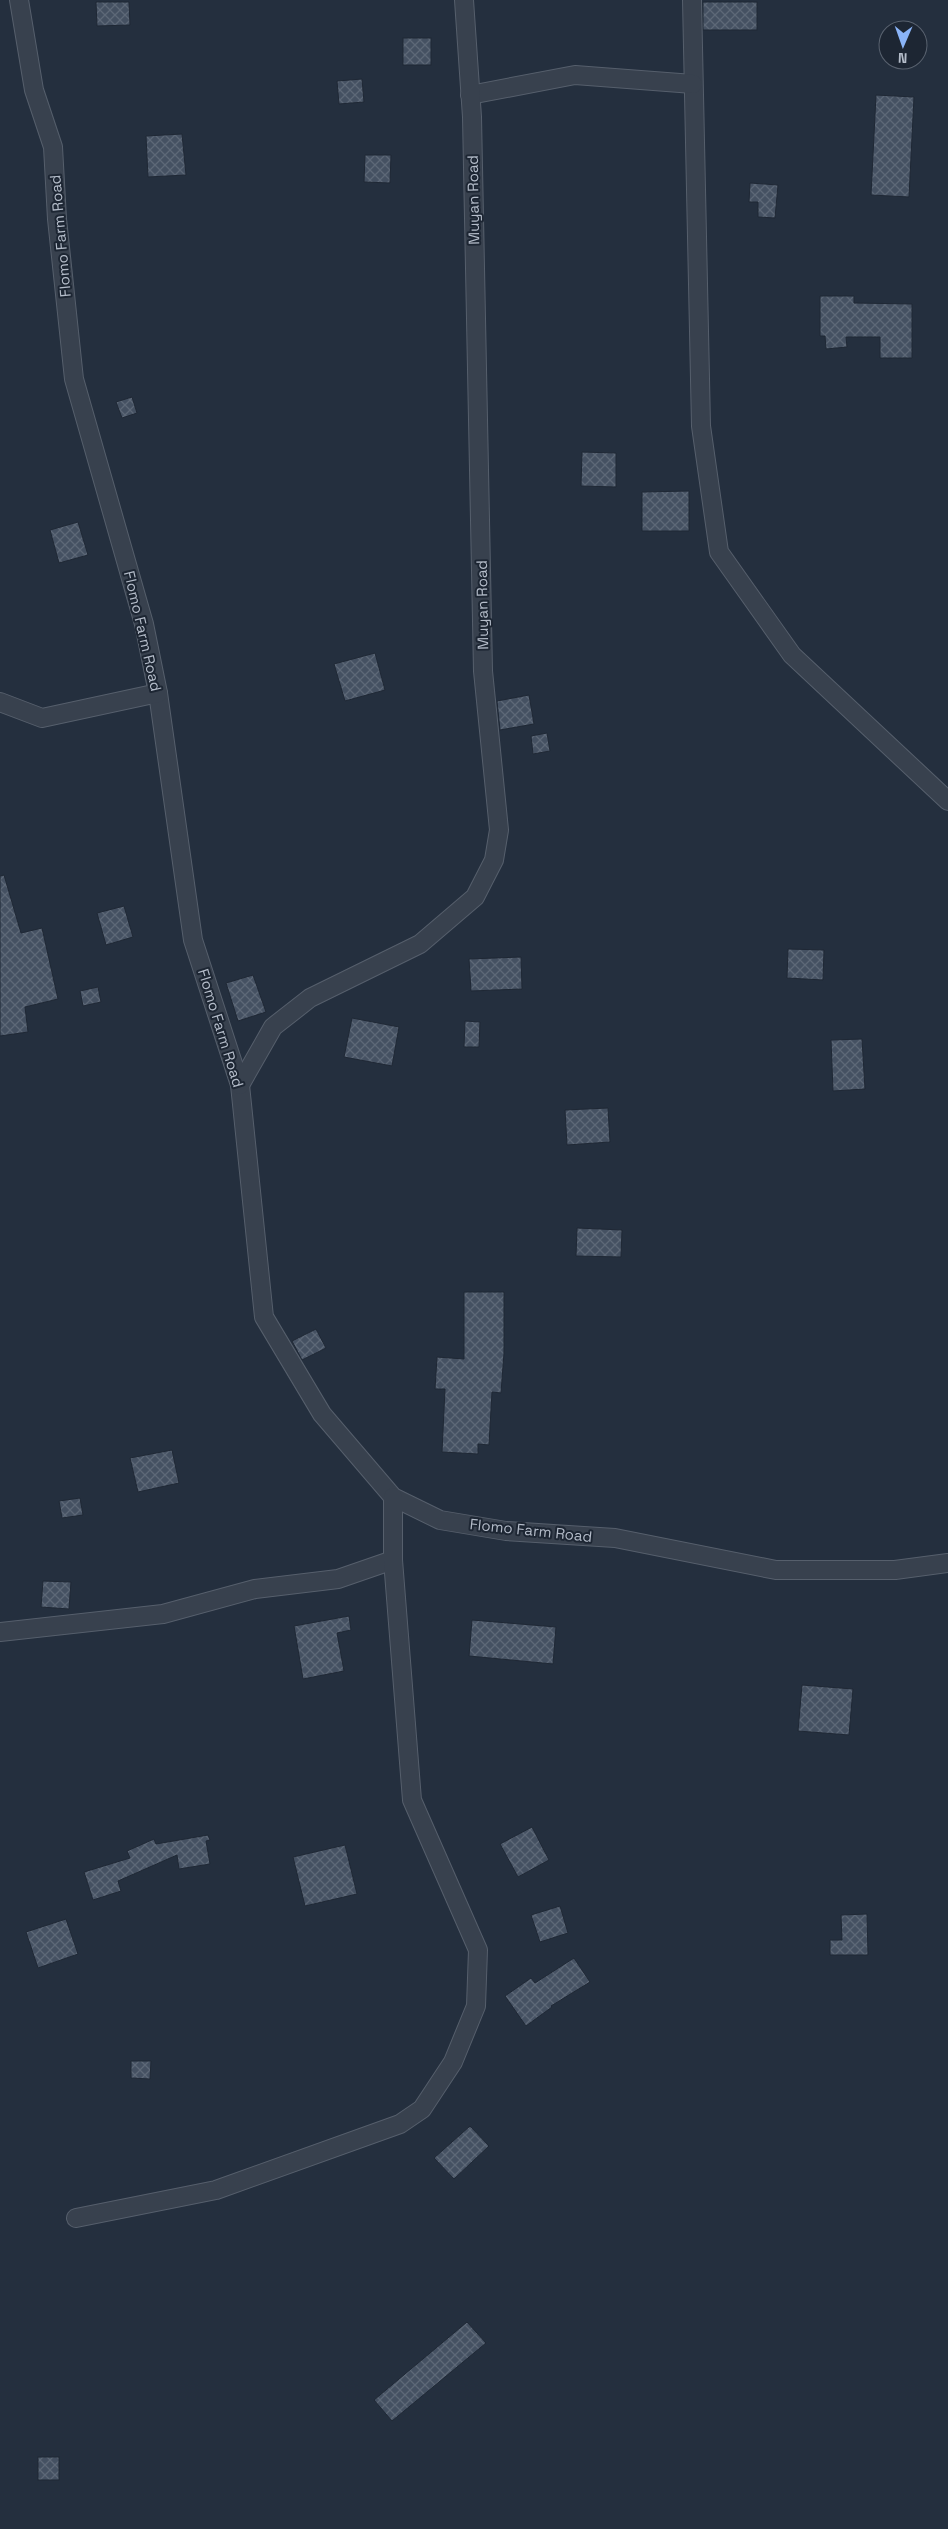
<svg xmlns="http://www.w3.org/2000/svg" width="948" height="2529" font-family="'Space Grotesk',sans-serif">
<defs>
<pattern id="building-cross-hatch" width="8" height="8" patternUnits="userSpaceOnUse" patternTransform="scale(1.25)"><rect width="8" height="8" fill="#455162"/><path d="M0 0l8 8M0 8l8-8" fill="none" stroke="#5d6877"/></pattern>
</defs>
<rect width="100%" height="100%" fill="#242f3e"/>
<g fill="url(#building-cross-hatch)" stroke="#1f2835">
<path d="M96 2H129L130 25 97 26Z"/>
<rect x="703" y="2" width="54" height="28"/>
<rect x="403" y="38" width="28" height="27"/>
<path d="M362 79 364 102 339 104 337 81Z"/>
<path d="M876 95 914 97 909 197 871 195Z"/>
<path d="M182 134 186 175 148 177 146 136Z"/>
<path d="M365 155H391L390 183 364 182Z"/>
<path d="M750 183 778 185 775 218 758 217V202H749Z"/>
<path d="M820 296H854V303L912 304V358H880V337H846L847 347 826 349 825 336H820Z"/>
<path d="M132 397 137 413 122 418 116 402Z"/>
<path d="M582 452 616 453V487L581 486Z"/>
<path d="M689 491V531H642V492Z"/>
<path d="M78 522 88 555 59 563 50 530Z"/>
<path d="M375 653 385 690 345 701 334 664Z"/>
<path d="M529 695 534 724 500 730 497 701Z"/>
<path d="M547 733 550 751 533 754 531 736Z"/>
<path d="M4 875 21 933 42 928 58 999 25 1007 28 1032 0 1036V876Z"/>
<path d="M124 906 133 937 106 945 97 913Z"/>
<path d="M788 949 824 950 823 980 787 978Z"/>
<path d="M521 957 522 989 471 991 469 959Z"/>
<path d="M253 975 266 1012 238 1021 226 983Z"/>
<path d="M98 987 101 1002 83 1006 80 991Z"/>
<path d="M352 1018 399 1027 392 1066 344 1057Z"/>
<path d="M465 1021 480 1022 479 1047H464Z"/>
<path d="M862 1039 865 1089 833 1091 831 1040Z"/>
<path d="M608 1108 610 1142 567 1145 565 1110Z"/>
<path d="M577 1228 622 1230 621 1257 576 1256Z"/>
<path d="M464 1292H504V1353L501 1393 492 1392 489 1445 478 1444V1454L442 1452 445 1389H435L437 1357 464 1359Z"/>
<path d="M316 1329 326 1348 302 1360 292 1341Z"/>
<path d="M172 1450 179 1483 138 1492 130 1458Z"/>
<path d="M80 1498 83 1515 62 1518 59 1501Z"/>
<path d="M43 1581 71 1582 69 1609 41 1607Z"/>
<path d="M349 1616 351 1630 337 1633 344 1671 303 1679 294 1626Z"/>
<path d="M472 1620 556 1627 553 1664 469 1656Z"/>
<path d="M802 1685 853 1689 849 1735 798 1731Z"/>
<path d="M532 1827 549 1860 518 1877 500 1844Z"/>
<path d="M208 1835 210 1840 206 1841 210 1864 179 1869 177 1855 118 1881 121 1891 93 1900 84 1872 130 1858 127 1851 154 1839 156 1844Z"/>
<path d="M345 1845 357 1894 305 1906 293 1857Z"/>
<path d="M560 1906 568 1933 540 1942 531 1915Z"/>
<path d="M867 1914 868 1955H830V1940H842L841 1915Z"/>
<path d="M66 1919 78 1954 38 1968 26 1932Z"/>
<path d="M574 1958 590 1982 551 2006 552 2007 526 2026 505 1996 531 1978 535 1983Z"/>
<path d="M131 2061H151L150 2079 131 2078Z"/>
<path d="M470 2126 489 2146 454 2179 434 2158Z"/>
<path d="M467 2322 486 2343 392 2421 374 2400Z"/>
<rect x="38" y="2457" width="21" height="23"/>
</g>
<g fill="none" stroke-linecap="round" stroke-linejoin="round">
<g stroke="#565f6c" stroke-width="20">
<g id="minor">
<path d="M19 0 34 90 53 147 57 219 74 379 144 624 158 693 193 940 240 1085 264 1317 322 1414 393 1497 440 1520 506 1531 615 1538 776 1570H895L948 1563"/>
<path d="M692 0 701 426 719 552 792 655 948 801"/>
<path d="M470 95 575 75 693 84"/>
<path d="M0 702 42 718 158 693"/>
<path d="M240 1085 273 1027 310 998 420 944 475 897 494 860 499 830 483 671 472 117 464 0"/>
<path d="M0 1632 163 1614 255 1589 338 1579 393 1560"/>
<path d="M76 2218 216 2190 400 2124 422 2109 453 2062 476 2006 478 1950 412 1800 393 1560V1497"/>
</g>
</g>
<use href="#minor" stroke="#38414e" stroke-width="18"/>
</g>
<g text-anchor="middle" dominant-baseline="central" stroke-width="4" stroke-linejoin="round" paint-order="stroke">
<g font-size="15" fill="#b4bcc9" stroke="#1d2633">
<text transform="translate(473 200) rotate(-91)">Muyan Road</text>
<text transform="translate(60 236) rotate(-95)">Flomo Farm Road</text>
<text transform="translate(482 605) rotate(-91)">Muyan Road</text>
<text transform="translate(143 631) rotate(77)">Flomo Farm Road</text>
<text transform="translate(221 1028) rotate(73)">Flomo Farm Road</text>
<text transform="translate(531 1530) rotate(6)">Flomo Farm Road</text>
</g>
</g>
<g transform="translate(903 45) rotate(182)"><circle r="24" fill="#1d2633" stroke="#59626f"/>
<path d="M0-4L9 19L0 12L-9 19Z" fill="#8ab4f8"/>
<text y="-8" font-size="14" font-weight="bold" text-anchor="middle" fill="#b4bcc9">N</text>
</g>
</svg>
